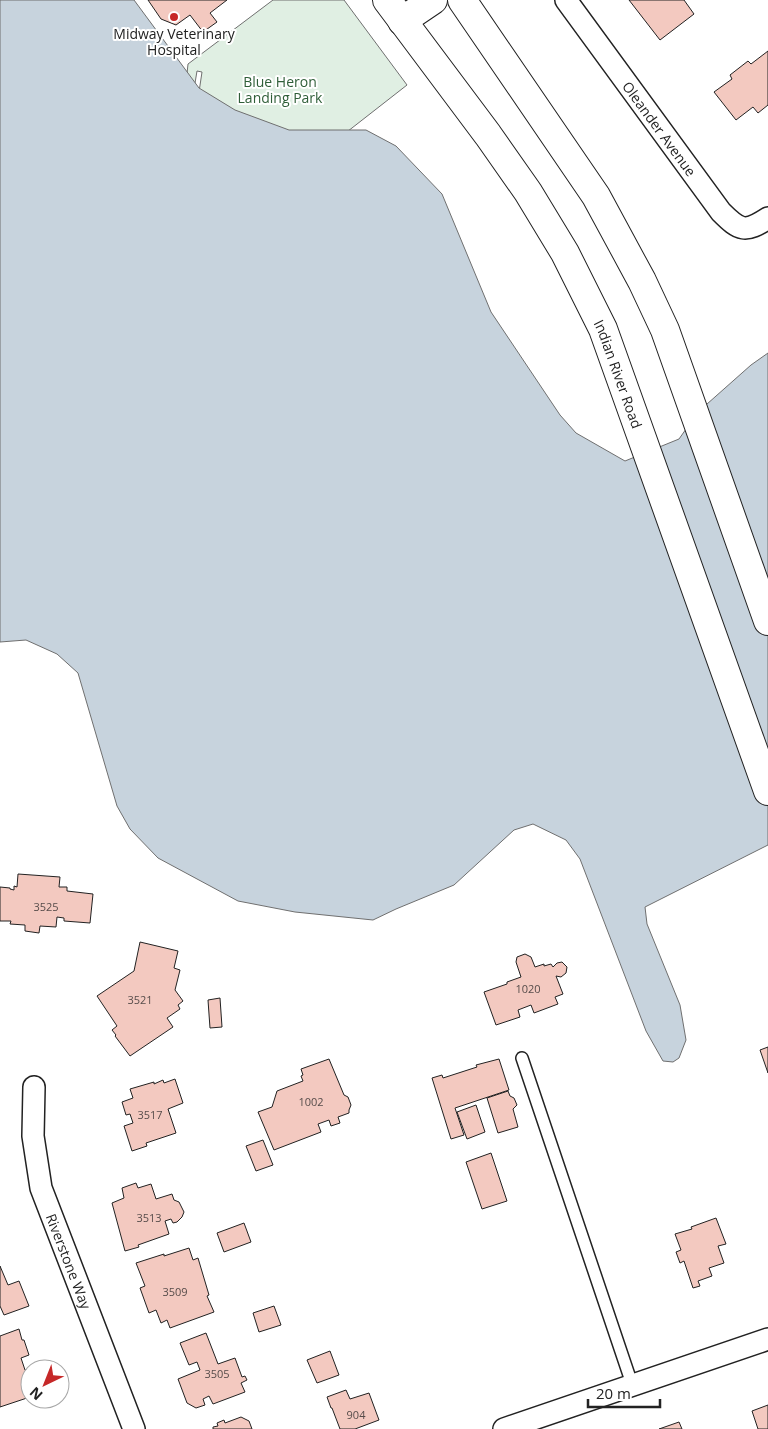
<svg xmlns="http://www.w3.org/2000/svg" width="768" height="1429" font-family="'Open Sans',sans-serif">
<rect width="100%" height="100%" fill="#fff"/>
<path fill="#e0efe3" stroke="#6f6f6f" d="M273 0H344L407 85 343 135 193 132 202 72 197 71 181 168 183 112 188 64Z"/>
<path fill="#c7d3dd" stroke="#6f6f6f" d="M0 0H134L199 88 235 110 289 130H366L396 146 442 194 491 312 560 415 576 433 625 461 679 439 698 412 751 365 768 353V845L645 907 647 924 680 1005 686 1040 679 1058 673 1062 663 1061 646 1031 580 859 566 840 533 824 514 830 454 885 396 909 373 920 295 912 238 901 158 858 130 829 117 806 78 673 57 654 26 640 0 642Z"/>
<g fill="#f3c9c0" stroke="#222">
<path d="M148 0H227L210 13 217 22 203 32 190 15 176 25 161 19Z"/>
<path d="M629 0H684L694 14 660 40Z"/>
<path d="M768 51V105L758 113 753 107 736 120 714 92 732 79 730 75 748 61 751 64Z"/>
<path d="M18 874 60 877 59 887H67V891L93 894 90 923 64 921V918L57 917 56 927 40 926 39 933 25 931V925L10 924 11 921H0V887L10 888V889L14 890V886L17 887Z"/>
<path d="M140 942 178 951 174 968 180 970 175 990 183 1001 178 1005 180 1009 167 1018 173 1027 130 1056 115 1036 116 1035 112 1030 117 1026 97 996 134 971Z"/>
<path d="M525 954 531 957 535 967 544 964V966L551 964 553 967 557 963 562 962 567 967 566 973 561 977 556 976 563 994 555 997 558 1004 534 1013 531 1005 518 1010 520 1017 496 1025 484 992 507 984V982L521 977 516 962 517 957Z"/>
<path d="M220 998 222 1027 210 1028 208 1000Z"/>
<path d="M768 1047V1073L760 1050Z"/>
<path d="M329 1059 344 1095 348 1097 351 1105 349 1110V1113L338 1117 340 1123 331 1126 329 1120 318 1124 321 1132 274 1150 258 1112 272 1107 277 1091 303 1081 301 1076 303 1075 301 1069Z"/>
<path d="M499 1059 509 1090 455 1108 464 1135 451 1139 432 1078 442 1075 443 1078 477 1067 476 1065Z"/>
<path d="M175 1079 183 1103 168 1109 176 1133 146 1143 147 1146 132 1151 124 1126 133 1123 130 1114 126 1115 122 1102 133 1098 130 1089 154 1082V1084L163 1080 164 1083Z"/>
<path d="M508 1091 510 1096 514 1098 517 1105 513 1109 518 1127 498 1133 487 1098Z"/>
<path d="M476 1105 485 1132 467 1139 457 1112Z"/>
<path d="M263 1140 273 1165 256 1171 246 1146Z"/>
<path d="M491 1153 507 1201 482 1209 466 1162Z"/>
<path d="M136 1183 138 1188 151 1184 156 1199 172 1194 174 1200 179 1202 184 1212 182 1217 177 1222 173 1223 171 1219 165 1221 169 1234 138 1245 139 1247 125 1251 112 1203 124 1198 122 1188Z"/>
<path d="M716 1218 726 1244 718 1246 724 1263 709 1268 712 1276 698 1281 700 1286 693 1288 684 1261 680 1263 676 1252 681 1250 675 1234 692 1229 691 1227Z"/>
<path d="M244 1223 251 1242 224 1252 217 1233Z"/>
<path d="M189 1248 193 1260 198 1258 209 1295 207 1296 214 1312 170 1328 167 1320 161 1323 156 1310 149 1313 140 1288 145 1286 136 1263 164 1254V1256Z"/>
<path d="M0 1266 8 1285 19 1281 29 1306 4 1315 0 1306Z"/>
<path d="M274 1306 281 1325 259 1332 253 1313Z"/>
<path d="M19 1329 22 1340H24L29 1355 21 1358 25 1370 49 1362 52 1369H30V1397L0 1407V1336Z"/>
<path d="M206 1333 218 1364 235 1358 242 1377 245 1376 247 1380 241 1383 245 1392 213 1404 209 1396 203 1399 205 1405 196 1408 187 1403 178 1379 200 1370 197 1362 189 1365 180 1343Z"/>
<path d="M330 1351 339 1375 317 1383 307 1360Z"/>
<path d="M346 1390 350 1399 369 1393 379 1420 355 1429H340L332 1408H331L327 1397Z"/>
<path d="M768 1405V1429H758L752 1411Z"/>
<path d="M241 1417 249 1421 252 1429H213V1427L218 1426 217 1423 224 1420 225 1423Z"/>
<path d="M679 1422 682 1429H659Z"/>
</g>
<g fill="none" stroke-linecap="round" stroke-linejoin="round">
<g stroke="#222" stroke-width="14">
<path id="service" d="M522 1058 632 1384"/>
</g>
<g stroke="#222" stroke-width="24">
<g id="minor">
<path id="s1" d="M566 0 721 212C740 231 745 233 768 218"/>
<path id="s2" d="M34 1087 33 1136 41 1188 134 1429"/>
<path d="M504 1429 768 1339"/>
</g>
</g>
<g stroke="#222" stroke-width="30">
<path id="tertiary" d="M402 21 433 0"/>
</g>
<g stroke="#222" stroke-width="30">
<g id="primary">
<path id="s3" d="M387 0 488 135 528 192 565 253 603 329 768 791"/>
<path d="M462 0 596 196 642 281 665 330 768 621"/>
</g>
</g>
<use href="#service" stroke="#fff" stroke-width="11"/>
<use href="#minor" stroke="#fff" stroke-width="21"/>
<use href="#tertiary" stroke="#fff" stroke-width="28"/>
<use href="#primary" stroke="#fff" stroke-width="28"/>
</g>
<circle fill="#c62828" stroke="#fff" stroke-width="2" cx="174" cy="17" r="5"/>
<g text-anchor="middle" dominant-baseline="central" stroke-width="4" stroke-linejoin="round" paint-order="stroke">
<g font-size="11" fill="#564c4a">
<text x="46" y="906">3525</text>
<text x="528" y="988">1020</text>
<text x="140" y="999">3521</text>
<text x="311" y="1101">1002</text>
<text x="150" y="1114">3517</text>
<text x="149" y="1217">3513</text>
<text x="175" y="1291">3509</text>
<text x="217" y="1373">3505</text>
<text x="356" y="1414">904</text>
</g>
<g font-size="14" fill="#222" stroke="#fff">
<text x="174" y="33">Midway Veterinary<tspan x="174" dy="16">Hospital</tspan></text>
</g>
<g font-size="14" fill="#2f5e38" stroke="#fff">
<text x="280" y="81">Blue Heron<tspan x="280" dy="16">Landing Park</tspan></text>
</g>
<g font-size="14" fill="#222" stroke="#fff">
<text stroke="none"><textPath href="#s1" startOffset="159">Oleander Avenue</textPath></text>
<text stroke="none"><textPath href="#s3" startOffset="442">Indian River Road</textPath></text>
<text stroke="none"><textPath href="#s2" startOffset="180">Riverstone Way</textPath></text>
</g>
</g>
<g transform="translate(45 1384) rotate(223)"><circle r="24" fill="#ffffff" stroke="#a7a7a7"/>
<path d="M0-4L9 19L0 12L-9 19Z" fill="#c62828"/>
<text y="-8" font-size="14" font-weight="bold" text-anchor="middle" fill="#222222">N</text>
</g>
<path d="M588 1399v8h72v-8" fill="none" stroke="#222222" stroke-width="2.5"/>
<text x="596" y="1399" font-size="15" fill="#222222" stroke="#ffffff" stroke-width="4" paint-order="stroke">20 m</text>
</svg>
